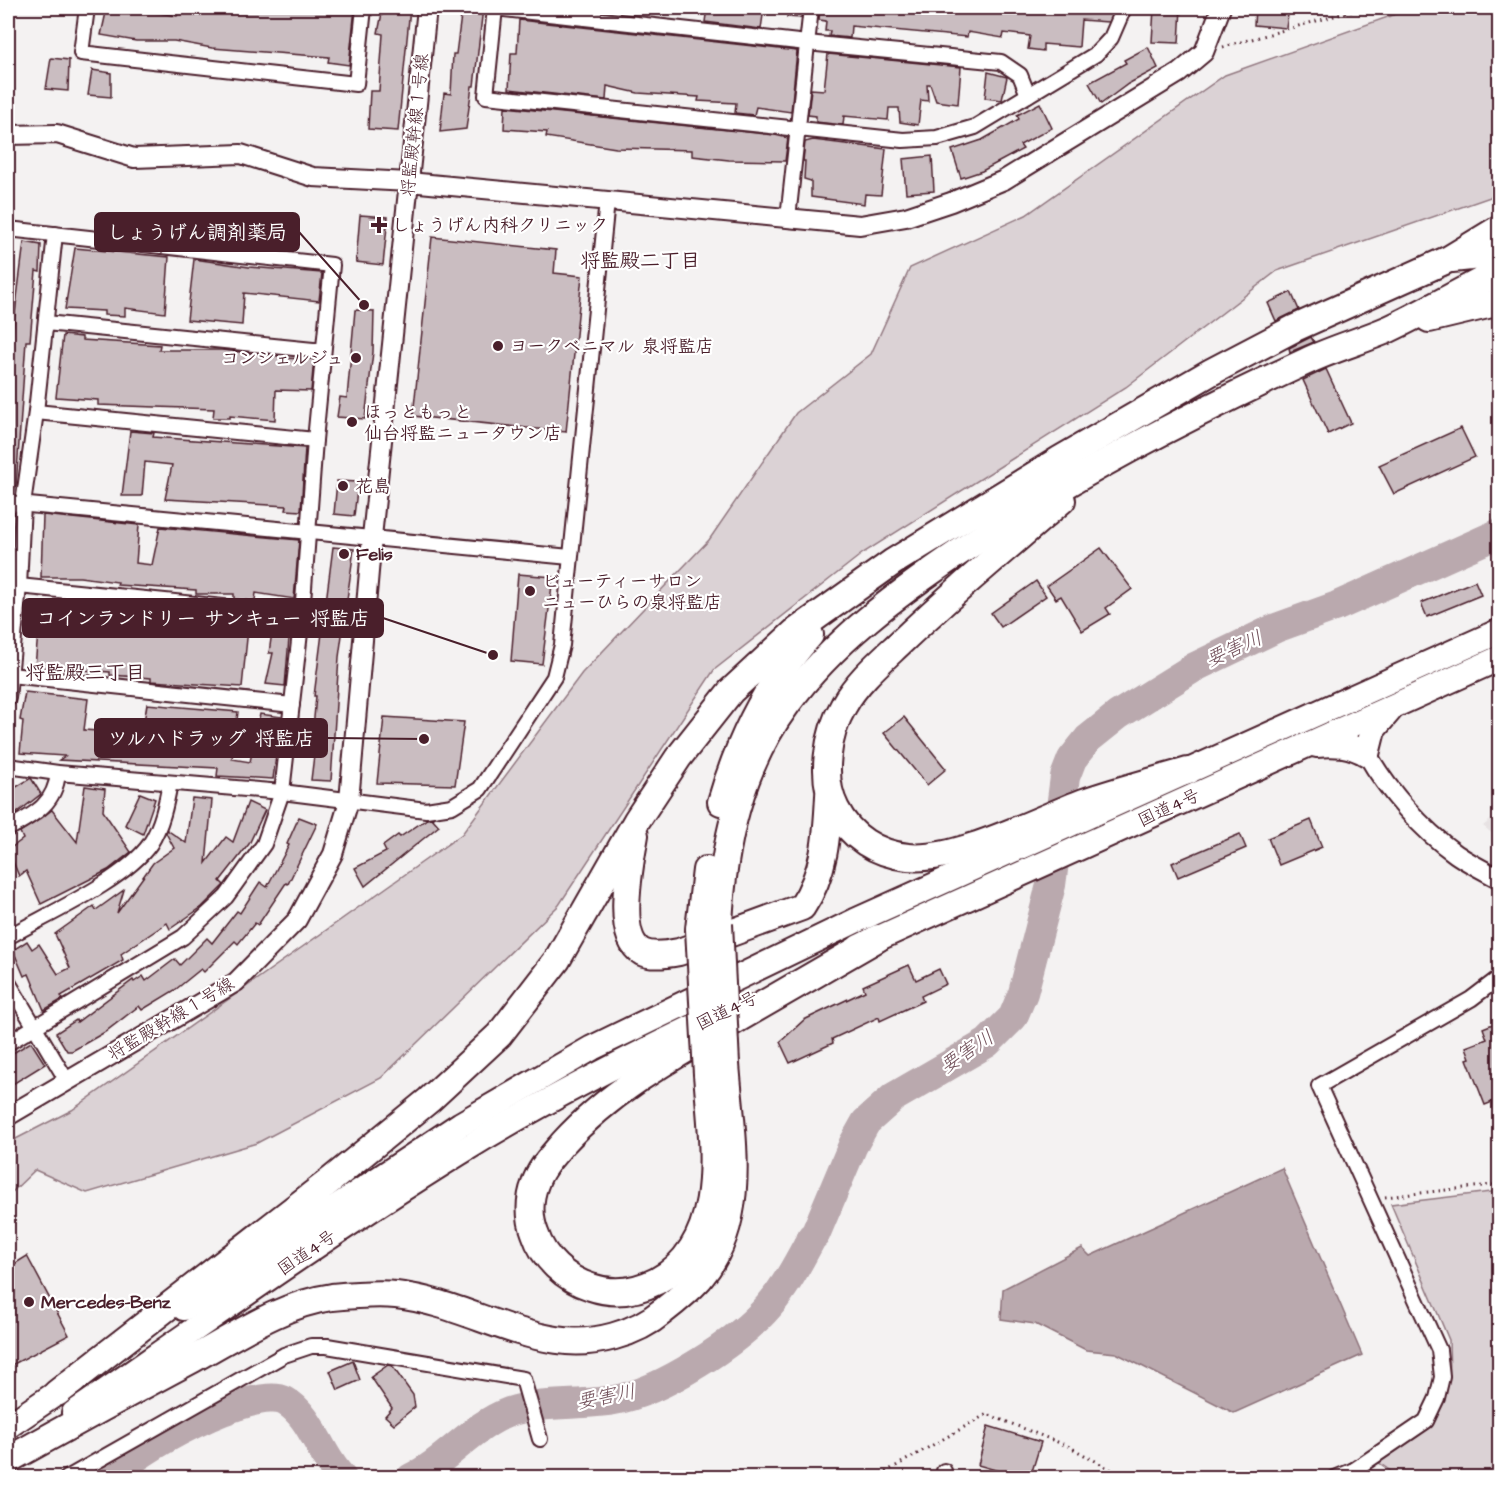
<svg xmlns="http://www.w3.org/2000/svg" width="1507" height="1485" font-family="'Architects Daughter','Klee One',sans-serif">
<rect width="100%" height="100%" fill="#f4f2f2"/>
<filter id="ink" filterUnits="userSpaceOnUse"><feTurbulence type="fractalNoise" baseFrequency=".0167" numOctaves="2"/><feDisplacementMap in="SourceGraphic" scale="12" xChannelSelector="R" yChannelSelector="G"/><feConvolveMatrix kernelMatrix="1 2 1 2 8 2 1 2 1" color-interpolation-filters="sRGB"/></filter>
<g filter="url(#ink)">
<path fill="#e7e2e3" d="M1499 813V839L1483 826Z"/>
<g fill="#dbd2d5" stroke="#927880" stroke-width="1.5">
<path d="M1413 8H1499V194L1277 271 1126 387 863 553 714 670 559 905 381 1078 257 1143 87 1193 35 1170 8 1196V1143L72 1110 462 834 582 673 709 540 796 413 871 354 910 268 1026 215 1225 75Z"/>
<path d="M1499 1191V1477H1399L1378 1462 1427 1428 1442 1403 1450 1375 1449 1340 1391 1204Z"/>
</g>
<path fill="#baa9ae" stroke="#8d727a" stroke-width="1.5" d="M1282 1168 1362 1355 1234 1413 1116 1353 1086 1350 1035 1324 1001 1319 1003 1289 1082 1248 1090 1256Z"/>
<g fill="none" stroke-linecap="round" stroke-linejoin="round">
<g stroke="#baa9ae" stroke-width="30">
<path d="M114 1478C130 1451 255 1385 285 1401 312 1416 320 1456 342 1478"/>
<path d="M411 1478C447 1461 472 1426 509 1412 542 1401 580 1406 614 1400 661 1392 738 1342 769 1306 787 1285 799 1261 812 1237L815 1235 853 1145 866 1122 894 1097 987 1043 1013 1017 1023 993 1051 885 1065 777 1072 759 1088 739 1118 715 1195 667 1276 628 1337 606 1500 533"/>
</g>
</g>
<g fill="#cabdc1" stroke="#4a1f2b" stroke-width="1.5">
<path d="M107 8H130L177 16 181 8H355L349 65 328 62 329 57 212 48 174 41H136L101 35Z"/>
<path d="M383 8H410L398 131 368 129 370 91H379L383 34 378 33Z"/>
<path d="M462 8H483L474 86H472L466 129 440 132 444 93 451 94 453 54H456Z"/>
<path d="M707 8H764L761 29 705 22Z"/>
<path d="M788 8H802L801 18 787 17Z"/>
<path d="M820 8H1114L1108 22 1081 20 1079 47 1043 44V51L1028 49 1030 36 1004 33 1003 38 968 32 967 37 851 26 850 38 829 36 830 31H825L826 21 819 20Z"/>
<path d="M1154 8H1181L1179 43 1152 42Z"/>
<path d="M1255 8H1289L1286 28 1254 25Z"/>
<path d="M519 20 797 51 791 112 756 107 754 115 735 113 736 103 698 101 699 97 638 93 607 86 606 100 509 89 511 53H517Z"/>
<path d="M1148 47 1158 68 1128 84 1101 104 1089 83 1126 63 1124 60Z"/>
<path d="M828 54 961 67 958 104 936 101 930 84H927L928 101 921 100 918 125 900 122 899 108H889L888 120 844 116 843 125 816 122V116L808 115 811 89 824 90Z"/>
<path d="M51 58 69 60 68 91 46 89Z"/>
<path d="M92 70 111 73V97L88 95Z"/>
<path d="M988 72 1007 77 1002 100 985 98Z"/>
<path d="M1040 103 1052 128 1020 145 1023 149 982 171 961 178 952 150 982 140 1019 119 1017 115Z"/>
<path d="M505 107 775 135 788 138 785 161 729 160 692 156V150L616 148 546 137 547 132 504 129Z"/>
<path d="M813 140 886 149 881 195 865 194 864 204 811 197V181L804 179 805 161H803L805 142Z"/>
<path d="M932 156 934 191 906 193 903 159Z"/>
<path d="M360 215 388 217 383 265 356 262Z"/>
<path d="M432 237 556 250 554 273 582 276 566 432 413 416Z"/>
<path d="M24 242 41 245 40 272 36 271 30 341H26L16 486H8V369Z"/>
<path d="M75 248 169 257 165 313 125 308V316L104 315V311L65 309Z"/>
<path d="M194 259 249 267 322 273 319 301 244 293 242 325 187 320Z"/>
<path d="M1291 292 1299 310 1276 321 1268 303Z"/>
<path d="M355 310 374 311 373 352 365 419 337 417 340 397 347 398Z"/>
<path d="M63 335 82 337V340L160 345 159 350H221L279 356V358L314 359 311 391 276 390 275 420 230 416V418H213L214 409 98 405V400L56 397Z"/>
<path d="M1311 337 1314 342 1290 352 1289 348Z"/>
<path d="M1326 369 1351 423 1328 434 1303 380Z"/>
<path d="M1461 428 1475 457 1394 494 1379 465Z"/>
<path d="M130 431 154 433 153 437 305 448 301 511 286 510 287 506 165 499 172 465 145 462 142 496H122Z"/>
<path d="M337 481 358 482 354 516 334 514Z"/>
<path d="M43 515 139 525 136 563 152 565 160 527 299 540 294 599 256 593 255 600 251 601 234 599V594H196V590L117 585 118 582 80 577H41Z"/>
<path d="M333 547 354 549 339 657 331 781 311 780 316 739H312L316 696H314Z"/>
<path d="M1101 548 1132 589 1106 608 1110 614 1082 631 1061 596 1056 599 1047 586Z"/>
<path d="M518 574 553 577 542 664 511 661Z"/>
<path d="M1036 581 1046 596 1001 627 991 613Z"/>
<path d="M1475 581 1481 595 1427 617 1421 603Z"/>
<path d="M34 605 76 613 77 607 99 609V612L155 614 230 622 231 617 249 619 242 687 151 681V678L110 675V672L35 667 38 633H30Z"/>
<path d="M273 625 290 627 285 686 266 684 273 653H269Z"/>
<path d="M25 692 88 699 84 730 142 734 147 704 238 712 232 759 250 762 260 714 281 717 273 779 217 776 218 768 59 760 65 756 20 753 23 721 20 720Z"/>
<path d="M384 717 464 722 455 785 377 783Z"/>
<path d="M904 717 946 769 927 785 884 733Z"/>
<path d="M31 778 41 794 13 816 8 803V792Z"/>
<path d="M85 786 105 789 103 811 131 852 108 870 41 904 26 871 19 876 8 850 23 839 20 832 52 810 77 842Z"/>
<path d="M140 793 155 799 143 834 125 825Z"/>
<path d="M192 798 212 800 206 863 226 837 233 842 248 802 265 810 249 844 220 881 224 885 202 907 170 929 167 923 121 954 123 960 61 996 63 999 44 1010 29 974 24 976 13 950 27 941 32 949 39 944 58 974 70 968 55 934 94 906 96 910 124 890 117 913 153 863 174 848 166 833 167 830 186 843Z"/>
<path d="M299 817 317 824 288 884 286 883 258 925 255 923 238 944 235 941 204 972 201 969 175 990 142 1010 139 1006 105 1032 72 1051H67L56 1033 76 1020 77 1022 133 980 134 982 143 976 146 981 175 959 180 965 207 938 212 943 237 911 240 913 260 882 267 887 289 845 287 844Z"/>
<path d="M432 818 439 826 365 886 355 868 386 852 383 846 398 835 400 837 427 819Z"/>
<path d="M1311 820 1322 847 1279 865 1268 838Z"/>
<path d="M1240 834 1246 848 1178 877 1172 863Z"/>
<path d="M909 965 916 980 939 969 946 984 921 996 923 1001 880 1021 879 1017 832 1039 833 1043 790 1063 780 1042 804 1020 865 991 863 986Z"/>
<path d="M1500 1021V1099L1485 1105 1467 1059 1470 1058 1466 1047 1487 1039 1483 1028Z"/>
<path d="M31 1042 45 1064 8 1087V1056Z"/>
<path d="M27 1256 69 1335 8 1367V1268Z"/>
<path d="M353 1361 360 1380 338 1390 330 1371Z"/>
<path d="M388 1365 392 1366 413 1395 415 1407 394 1424 385 1416 392 1408 371 1377Z"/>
<path d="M988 1426 1041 1442 1030 1478H1012L1013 1475 978 1465Z"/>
</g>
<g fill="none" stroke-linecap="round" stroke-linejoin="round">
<g stroke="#4a1f2b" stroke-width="18">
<g id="minor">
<path d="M87 8 81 53 356 84 364 8"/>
<path d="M495 8 486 96 903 140 937 138 975 127 1028 95 1096 54 1111 38 1124 8"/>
<path d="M495 8 807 43 1001 62 1020 75 1028 95"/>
<path d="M788 218 811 8"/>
<path d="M8 229 332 265 315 440 302 615 282 792 264 844 226 897 183 937 8 1043"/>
<path d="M46 323 323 351"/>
<path d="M36 412 315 440"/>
<path d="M8 503 570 557"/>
<path d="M19 586 302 615"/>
<path d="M10 675 292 705"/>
<path d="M8 698 19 586 23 504 36 412 55 234"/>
<path d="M8 766 58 773 282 792 426 810 452 806 480 789 554 677 562 645 607 201"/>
<path d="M8 829C33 815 55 805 58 773"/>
<path d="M8 937C48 914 124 881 150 844 162 825 166 804 170 783"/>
<path d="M8 982 67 1081"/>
<path d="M1354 1470 1368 1478"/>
<path d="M67 1478 284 1355 311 1346H327L523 1379 540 1439"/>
<path d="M944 1478V1471"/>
<path d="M1335 1478 1354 1470 1426 1421 1437 1398 1442 1377 1439 1350 1319 1086 1471 999 1500 977"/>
</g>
</g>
<g stroke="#4a1f2b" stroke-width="22">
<g id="tertiary">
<path d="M8 135 57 134 134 158 241 154 313 177 409 182 860 225 906 217 951 202 1004 180 1179 73 1204 52 1221 8"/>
<path d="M1367 754C1388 791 1421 829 1456 854 1469 863 1485 871 1500 879"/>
<path d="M8 1116 236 982 297 920 333 854 349 801 372 537 427 8"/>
</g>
</g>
<g stroke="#4a1f2b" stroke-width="28">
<g id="trunk">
<path d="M1316 745C1336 743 1350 744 1367 754L1373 730 1390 710"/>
<path d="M859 947 1500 658"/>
<path d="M184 1308 461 1124 592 1048 855 921 1500 631"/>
<path d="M74 1413C201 1325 327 1235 459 1153 543 1101 631 1057 720 1014"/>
<path d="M8 1426 73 1382"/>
</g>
</g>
<g stroke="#4a1f2b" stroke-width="30">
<g id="motorway">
<path d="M1452 259 1500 254"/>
<path d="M1429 319 1500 302"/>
<path d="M1062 500C1008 547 953 592 902 641 882 660 857 681 844 705 827 734 820 779 836 809 850 837 877 854 908 857 957 862 1036 820 1084 802 1118 790 1154 781 1188 771"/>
<path d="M721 802C739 740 766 684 810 635"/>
<path d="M635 835C631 860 614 936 642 952 652 957 669 954 679 952L802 907C825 873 827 836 829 796"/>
<path d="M719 924C723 845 739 769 787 704 833 641 897 594 961 551 1070 477 1186 417 1305 362 1332 349 1361 341 1389 329 1421 314 1452 296 1483 280L1500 275"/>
<path d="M699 929 706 870"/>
<path d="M707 1074C712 1142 730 1241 657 1281 635 1292 614 1295 591 1287 565 1279 543 1258 535 1233 529 1218 529 1199 535 1184 540 1168 553 1155 563 1143 615 1086 683 1051 748 1013 791 988 835 963 878 938"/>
<path d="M57 1393 331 1180 429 1100 499 1035 557 960 637 820 678 758 731 691 795 632 893 562 1059 460 1211 372 1295 328 1449 259 1500 228"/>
<path d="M8 1460C69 1426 131 1392 193 1359 237 1335 282 1304 332 1297 353 1295 375 1293 396 1295 452 1301 502 1332 557 1340 593 1346 636 1334 663 1311 676 1301 689 1290 700 1278 750 1218 731 1135 726 1064"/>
</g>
</g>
<g stroke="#4a1f2b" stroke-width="3" stroke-dasharray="1.5 4.5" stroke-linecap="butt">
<path d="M1223 47 1363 8"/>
<path d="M1385 1197 1500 1184"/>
<path d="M875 1478 987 1414 1070 1447 1126 1478"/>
</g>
<use href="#minor" stroke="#fff" stroke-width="14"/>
<use href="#tertiary" stroke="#fff" stroke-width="18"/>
<use href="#trunk" stroke="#fff" stroke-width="24"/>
<use href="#motorway" stroke="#fff" stroke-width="26"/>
<g stroke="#4a1f2b" stroke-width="30" stroke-linecap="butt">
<g id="motorway-bridge">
<path d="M719 924 726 1064"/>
<path d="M699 929 707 1074"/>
</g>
</g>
<use href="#motorway-bridge" stroke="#fff" stroke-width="26"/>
</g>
</g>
<g fill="#4a1f2b" stroke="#fff" stroke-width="2">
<path d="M376 216h6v6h6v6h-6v6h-6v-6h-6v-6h6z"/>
<circle cx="498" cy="346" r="6"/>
<circle cx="356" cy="358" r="6"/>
<circle cx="352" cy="422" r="6"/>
<circle cx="343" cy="486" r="6"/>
<circle cx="344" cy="554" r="6"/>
<circle cx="530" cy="591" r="6"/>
<circle cx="29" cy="1302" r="6"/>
</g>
<g text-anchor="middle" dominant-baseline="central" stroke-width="4.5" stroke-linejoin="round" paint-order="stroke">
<g font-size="18" fill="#4a1f2b" stroke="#fff">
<text transform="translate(415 125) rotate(-84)">将監殿幹線１号線</text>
<text transform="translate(1169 808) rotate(-25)">国道4号</text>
<text transform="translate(727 1011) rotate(-26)">国道4号</text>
<text transform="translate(171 1019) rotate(-31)">将監殿幹線１号線</text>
<text transform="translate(307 1253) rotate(-34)">国道4号</text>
</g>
<g font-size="18" font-weight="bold" fill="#4a1f2b" stroke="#fff" text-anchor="start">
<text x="392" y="225">しょうげん内科クリニック</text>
<text x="510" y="346">ヨークベニマル 泉将監店</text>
<text x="344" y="358" text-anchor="end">コンシェルジュ</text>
<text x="364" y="412">ほっともっと<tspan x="364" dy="21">仙台将監ニュータウン店</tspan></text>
<text x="355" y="486">花島</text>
<text x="356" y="554">Felis</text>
<text x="542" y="581">ビューティーサロン<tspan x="542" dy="21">ニューひらの泉将監店</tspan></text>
<text x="41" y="1302">Mercedes-Benz</text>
</g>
<g font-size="20" font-weight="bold" fill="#4a1f2b" stroke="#fff">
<text x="640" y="261">将監殿二丁目</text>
<text x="85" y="673">将監殿三丁目</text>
</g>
<g font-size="20" font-style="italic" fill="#714f59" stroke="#fff">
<text transform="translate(1234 649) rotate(-24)">要害川</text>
<text transform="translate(967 1052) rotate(-34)">要害川</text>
<text transform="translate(606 1397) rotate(-11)">要害川</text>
</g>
</g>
<path fill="none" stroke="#4a1f2b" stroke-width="2" d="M364 305L299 232M493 655L383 618M424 739L327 738"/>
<g fill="#4a1f2b" stroke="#fff" stroke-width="2">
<circle cx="364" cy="305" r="6"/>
<circle cx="493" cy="655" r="6"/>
<circle cx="424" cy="739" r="6"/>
</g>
<g fill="#4a1f2b" stroke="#4a1f2b" stroke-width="2">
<rect x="95" y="213" width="204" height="38" rx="6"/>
<rect x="23" y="599" width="360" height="38" rx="6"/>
<rect x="95" y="719" width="232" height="38" rx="6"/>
</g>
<g font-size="20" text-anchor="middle" font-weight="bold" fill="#fff">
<text x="197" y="239">しょうげん調剤薬局</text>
<text x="203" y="625">コインランドリー サンキュー 将監店</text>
<text x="211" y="745">ツルハドラッグ 将監店</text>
</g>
<rect width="1507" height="1485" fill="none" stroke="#fff" stroke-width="30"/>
<rect x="15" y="15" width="1477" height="1455" fill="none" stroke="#4a1f2b" stroke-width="2" filter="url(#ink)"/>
</svg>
